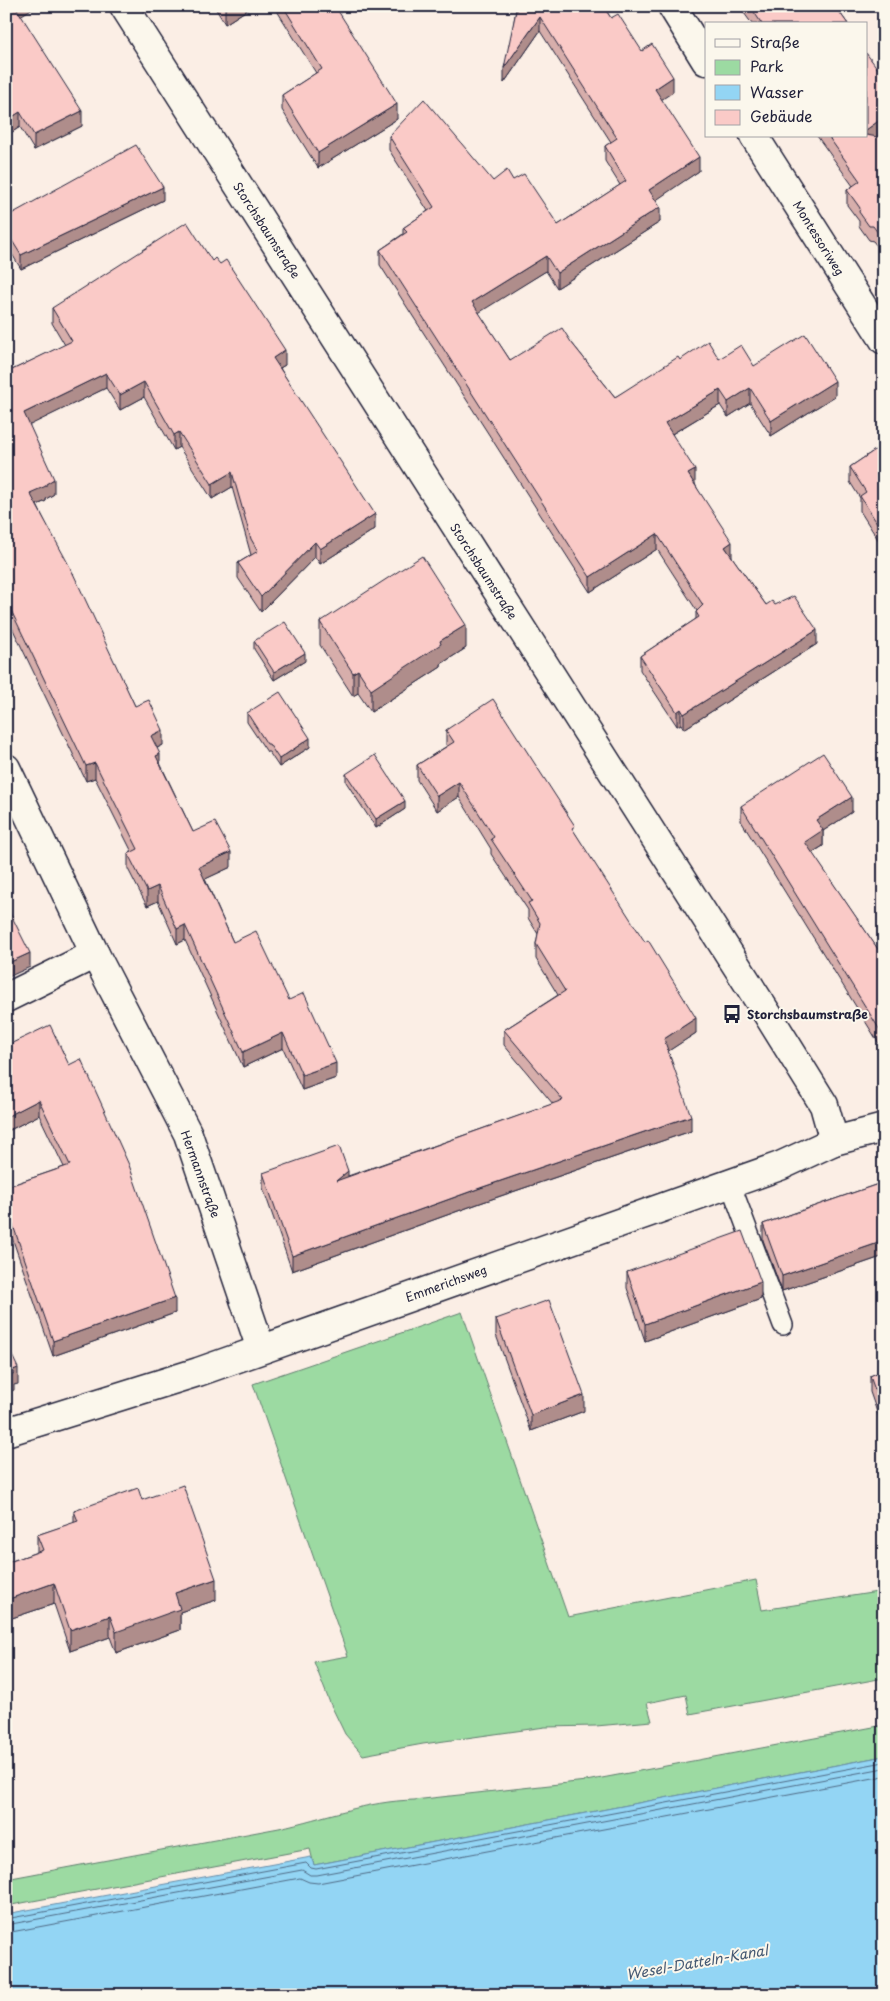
<svg xmlns="http://www.w3.org/2000/svg" width="890" height="2001" font-family="'Playpen Sans',sans-serif">
<rect width="100%" height="100%" fill="#fbeee5"/>
<filter id="ink" filterUnits="userSpaceOnUse"><feTurbulence type="fractalNoise" baseFrequency=".02" numOctaves="2"/><feDisplacementMap in="SourceGraphic" scale="10" xChannelSelector="R" yChannelSelector="G"/><feConvolveMatrix kernelMatrix="1 2 1 2 8 2 1 2 1" color-interpolation-filters="sRGB"/></filter>
<g filter="url(#ink)">
<g fill="#9cdaa2" stroke="#5f7e6e">
<path d="M462 1312 568 1617 756 1580 762 1610 884 1591V1678L690 1714 686 1695 647 1703 652 1721 596 1726 545 1727 423 1744 363 1755 345 1734 330 1703 314 1662 348 1656 253 1384Z"/>
<path d="M884 1725V1756L314 1865 310 1849 6 1906V1879L279 1828C324 1818 367 1801 414 1800L586 1781Z"/>
</g>
<path fill="#93d5f4" stroke="#668daa" d="M884 1756V1995H6V1914L311 1857 314 1865Z"/>
<g fill="none" stroke-linecap="round" stroke-linejoin="round">
<g stroke="#4f6a85" stroke-width="1">
<path d="M6 1919 306 1863 311 1868 316 1869 884 1762"/>
<path d="M6 1925 302 1870 310 1875H317L884 1768"/>
<path d="M6 1933 300 1878 309 1882 318 1883 884 1776"/>
</g>
<g stroke="#22223b" stroke-width="22">
<path id="service" d="M730 1183 783 1325"/>
</g>
<g stroke="#22223b" stroke-width="31">
<g id="minor">
<path d="M124 6 768 1015 824 1105 834 1141"/>
<path d="M672 6 706 61"/>
<path d="M754 136 884 340"/>
<path d="M6 768 95 954 188 1134 261 1349"/>
<path d="M6 998 95 954"/>
<path d="M6 1432 198 1372 780 1166 834 1141 884 1128"/>
</g>
</g>
<use href="#service" stroke="#fbf7ec" stroke-width="19"/>
<use href="#minor" stroke="#fbf7ec" stroke-width="28"/>
</g>
<g fill="#d7aeab" stroke="#22223b">
<path d="M214 6H253L225 24Z"/>
<path d="M274 6H335L397 119 318 168 282 110V95L316 73Z"/>
<path d="M515 6H603L611 18 642 51 673 92 661 99 699 171 655 200 660 222 557 288 546 271 478 312 510 360 571 342 615 397 680 360 719 359 754 366 835 396 771 436 750 403 728 417 720 405 672 434 695 484 732 557 766 605H775L817 644 684 729 681 724 677 726 640 670V656L696 619V612L697 611 657 549 590 592 380 265V250L403 234V228L428 211 389 150V136L493 181 513 180 558 225 620 185 605 161V146L611 142 540 31 504 83 516 9Z"/>
<path d="M739 6H835L848 24H752Z"/>
<path d="M21 16 82 126 34 150 20 127 6 136Z"/>
<path d="M817 136H866L884 138V255L873 241 869 240 859 226V221L847 205V190L853 186Z"/>
<path d="M163 200 21 269 6 244V217Z"/>
<path d="M212 261 285 365 280 368 375 529 320 564 315 557 261 612 238 578V563L251 555 232 487 212 499 179 447 174 450 144 397 120 410 106 388 29 425 54 494 46 499V501L37 505 135 706 163 745 157 748 160 763 193 832 231 867 205 879 233 942 289 1000 336 1078 302 1090 283 1048 243 1067 185 940 177 944 158 901 147 906 128 869V854L132 852 95 778 86 781 6 615V358L12 370 65 345 52 323V308Z"/>
<path d="M884 444V549L860 511V498L850 482V467Z"/>
<path d="M320 622 466 648 441 664V667L371 712 358 693 353 696 320 645Z"/>
<path d="M254 641 305 661 274 680 254 649Z"/>
<path d="M247 713 310 747 279 767 269 752H267L247 722Z"/>
<path d="M446 730 575 833 696 1033 668 1051 691 1131 483 1202 292 1271 263 1188V1173L348 1176 553 1104 504 1045V1030L558 995 536 959V944L538 934 528 918V910L491 854V849L459 797 437 811 417 780V765L447 746 446 745Z"/>
<path d="M346 774 405 809 376 828 346 782Z"/>
<path d="M741 806 852 812 823 831V846L812 853 884 958 883 1050 741 821Z"/>
<path d="M6 1046 175 1313 53 1356 6 1220V1187L64 1167 39 1115 6 1132Z"/>
<path d="M884 1182V1256L782 1291 763 1240V1224Z"/>
<path d="M627 1272 761 1299 645 1341 627 1288Z"/>
<path d="M496 1319 584 1411 531 1431 496 1335Z"/>
<path d="M884 1370V1432L870 1392V1376Z"/>
<path d="M142 1500 216 1600 180 1612V1630L116 1653 110 1637 70 1651 54 1604 6 1620V1563L37 1552V1535L74 1523V1511Z"/>
</g>
<g fill="#af8d8b" stroke="#22223b">
<path d="M14 6H36L14 20Z"/>
<path d="M230 6H253L225 24V10Z"/>
<path d="M540 17V31L504 83V68Z"/>
<path d="M673 77V92L655 104V89Z"/>
<path d="M397 104V119L318 168V153Z"/>
<path d="M82 111V126L34 150V135Z"/>
<path d="M20 112V127L6 136V121Z"/>
<path d="M884 117V132L862 148 866 136V130Z"/>
<path d="M699 157V171L649 205V190Z"/>
<path d="M163 187V200L21 269V255Z"/>
<path d="M660 207V222L557 288V273Z"/>
<path d="M546 256V271L472 317V302Z"/>
<path d="M285 350V365L273 372V358Z"/>
<path d="M106 373V388L24 428V413Z"/>
<path d="M835 381V396L771 436V421Z"/>
<path d="M144 382V397L120 410V395Z"/>
<path d="M750 388V403L728 417V402Z"/>
<path d="M720 390V405L665 438V423Z"/>
<path d="M179 432V447L174 450V435Z"/>
<path d="M695 470V485L688 474Z"/>
<path d="M232 472V487L212 499V484Z"/>
<path d="M54 479V494L46 499V501L30 508V493Z"/>
<path d="M375 514V529L320 564V549Z"/>
<path d="M657 534V549L590 592V577Z"/>
<path d="M315 542V557L261 612V597Z"/>
<path d="M732 542V557L725 547Z"/>
<path d="M466 625V648L441 664V667L371 712V690L440 641Z"/>
<path d="M817 630V644L684 729V714Z"/>
<path d="M305 653V661L274 680V672Z"/>
<path d="M358 670V693L353 696V673Z"/>
<path d="M681 709V724L677 726V712Z"/>
<path d="M163 730V745L151 751V736Z"/>
<path d="M310 738V747L279 767V759Z"/>
<path d="M160 754V769L156 756Z"/>
<path d="M95 763V778L86 781V766Z"/>
<path d="M459 782V797L437 811V796Z"/>
<path d="M852 797V812L823 831V846L805 857V842L816 820Z"/>
<path d="M405 801V809L376 828V819Z"/>
<path d="M231 852V867L199 882V867Z"/>
<path d="M158 886V901L147 906V891Z"/>
<path d="M185 925V940L177 944V929Z"/>
<path d="M30 953V967L6 978V964Z"/>
<path d="M696 1018V1033L664 1054V1039Z"/>
<path d="M283 1033V1048L243 1067V1052Z"/>
<path d="M336 1063V1078L302 1090V1075Z"/>
<path d="M39 1100V1115L6 1132V1117Z"/>
<path d="M691 1116V1131L483 1202 292 1271V1256L483 1187Z"/>
<path d="M348 1171V1186L336 1181Z"/>
<path d="M884 1241V1256L782 1291V1276Z"/>
<path d="M761 1282V1299L645 1341V1324Z"/>
<path d="M175 1298V1313L53 1356V1341Z"/>
<path d="M18 1368V1384L14 1385V1390L6 1393V1377L13 1370Z"/>
<path d="M584 1395V1411L531 1431V1415Z"/>
<path d="M216 1579V1600L180 1612V1630L116 1653V1632L175 1593Z"/>
<path d="M54 1583V1604L6 1620V1600Z"/>
<path d="M110 1616V1637L70 1651V1630Z"/>
</g>
<g fill="#facac7" stroke="#22223b">
<path d="M6 6H15L82 111 34 135 20 112 6 121Z"/>
<path d="M223 6H230L225 10Z"/>
<path d="M283 6H335L397 104 318 153 282 95 322 69Z"/>
<path d="M517 6H603L611 18 618 14 642 51 652 44 673 77 655 89 699 157 649 190 660 207 557 273 546 256 472 302 510 360 562 328 571 342 615 397 678 357 680 360 708 341 719 359 741 345 754 366 805 334 835 381 771 421 750 388 728 402 720 390 665 423 695 470 688 474 732 542 725 547 766 605 772 601 775 605 794 596 817 630 684 714 681 709 677 712 640 656 699 617 696 612 703 605 657 534 590 577 380 250 407 232 403 228 434 207 389 136 424 99 493 181 507 170 513 180 524 174 558 225 626 181 605 146 617 138 540 17 504 68Z"/>
<path d="M750 6H835L848 24H762Z"/>
<path d="M866 53 884 77V117L866 130Z"/>
<path d="M866 135 884 138V241L873 226H869L859 212 860 208 847 190 860 181 828 136H866Z"/>
<path d="M136 145 163 187 21 255 6 231V217Z"/>
<path d="M187 222 212 261 215 258 220 264 226 260 285 350 273 358 375 514 320 549 315 542 261 597 238 563 258 551 251 539 232 472 212 484 179 432 174 435 144 382 120 395 106 373 24 413 54 479 46 484V486L30 493 71 569 135 706 149 700 163 730 151 736 160 754 156 756 193 832 215 822 231 852 199 867 233 942 256 931 289 1000 304 993 336 1063 302 1075 283 1033 243 1052 185 925 177 929 158 886 147 891 128 854 138 849 95 763 86 766 6 600V358L12 370 72 341 52 308Z"/>
<path d="M884 444V534L860 496 866 492 850 467Z"/>
<path d="M422 556 466 625 440 641 441 644 371 690 358 670 353 673 320 622Z"/>
<path d="M285 622 305 653 274 672 254 641Z"/>
<path d="M280 692 310 738 279 759 269 744H267L247 713Z"/>
<path d="M493 699 575 826 572 828 645 942 648 940 696 1018 664 1039 691 1116 483 1187 292 1256 263 1173 339 1146 348 1171 336 1181 563 1100 504 1030 565 991 536 944 540 923 528 903 532 901 491 839 494 837 459 782 437 796 417 765 454 742 446 730Z"/>
<path d="M823 753 852 797 816 820 823 830 805 842 884 958 883 1035 741 806Z"/>
<path d="M375 755 405 801 376 819 346 774Z"/>
<path d="M6 905 30 953 6 964Z"/>
<path d="M50 1025 69 1065 81 1059 101 1103 129 1165 175 1298 53 1341 6 1205V1187L70 1165 39 1100 6 1117V1046Z"/>
<path d="M884 1182V1241L782 1276 763 1224Z"/>
<path d="M742 1231 761 1282 645 1324 627 1272Z"/>
<path d="M549 1300 584 1395 531 1415 496 1319Z"/>
<path d="M6 1343 18 1368 13 1370 14 1374 6 1377Z"/>
<path d="M884 1370V1416L870 1376Z"/>
<path d="M183 1485 216 1579 175 1593 180 1609 116 1632 110 1616 70 1630 54 1583 6 1600V1563L43 1550 37 1535 78 1521 74 1511 138 1488 142 1500Z"/>
</g>
</g>
<defs>
<g id="bus-bare" transform="scale(1.5)"><path d="M-5-6H5V4H4V6H2V4H-2V6H-4V4H-5ZM-3.5-4V0h7V-4ZM-3.5 1.2v1.5H-2V1.2ZM2 1.2v1.5H3.5V1.2Z" fill="#22223b" stroke="#fbf7ec" stroke-width="2.5" paint-order="stroke"/></g>
</defs>
<g fill-rule="evenodd">
<use href="#bus-bare" x="732" y="1014"/>
</g>
<g text-anchor="middle" dominant-baseline="central" stroke-width="4" stroke-linejoin="round" paint-order="stroke">
<g font-size="12" fill="#22223b" stroke="#fbf7ec">
<text transform="translate(267 230) rotate(57)">Storchsbaumstraße</text>
<text transform="translate(819 238) rotate(58)">Montessoriweg</text>
<text transform="translate(484 571) rotate(57)">Storchsbaumstraße</text>
<text transform="translate(201 1174) rotate(70)">Hermannstraße</text>
<text transform="translate(446 1283) rotate(-20)">Emmerichsweg</text>
</g>
<g font-size="12" font-weight="bold" fill="#22223b" stroke="#fbf7ec" text-anchor="start">
<text x="747" y="1014">Storchsbaumstraße</text>
</g>
<g font-size="14" font-style="italic" fill="#445872" stroke="#fbf7ec">
<text transform="translate(697 1962) rotate(-10)">Wesel-Datteln-Kanal</text>
</g>
</g>
<rect width="890" height="2001" fill="none" stroke="#fbf7ec" stroke-width="25"/>
<rect x="12" y="12" width="865" height="1976" fill="none" stroke="#22223b" stroke-width="2" filter="url(#ink)"/>
<rect x="705" y="22" width="162" height="115" fill="#fbf7ec" stroke="#a4a2a5"/>
<rect x="715" y="39" width="25" height="8" fill="#fbf7ec" stroke="#a4a2a5"/>
<text x="750" y="48" font-size="15" fill="#22223b">Straße</text>
<rect x="715" y="60" width="25" height="15" fill="#9cdaa2" stroke="#a4a2a5"/>
<text x="750" y="72" font-size="15" fill="#22223b">Park</text>
<rect x="715" y="85" width="25" height="15" fill="#93d5f4" stroke="#a4a2a5"/>
<text x="750" y="98" font-size="15" fill="#22223b">Wasser</text>
<rect x="715" y="110" width="25" height="15" fill="#facac7" stroke="#a4a2a5"/>
<text x="750" y="122" font-size="15" fill="#22223b">Gebäude</text>
</svg>
